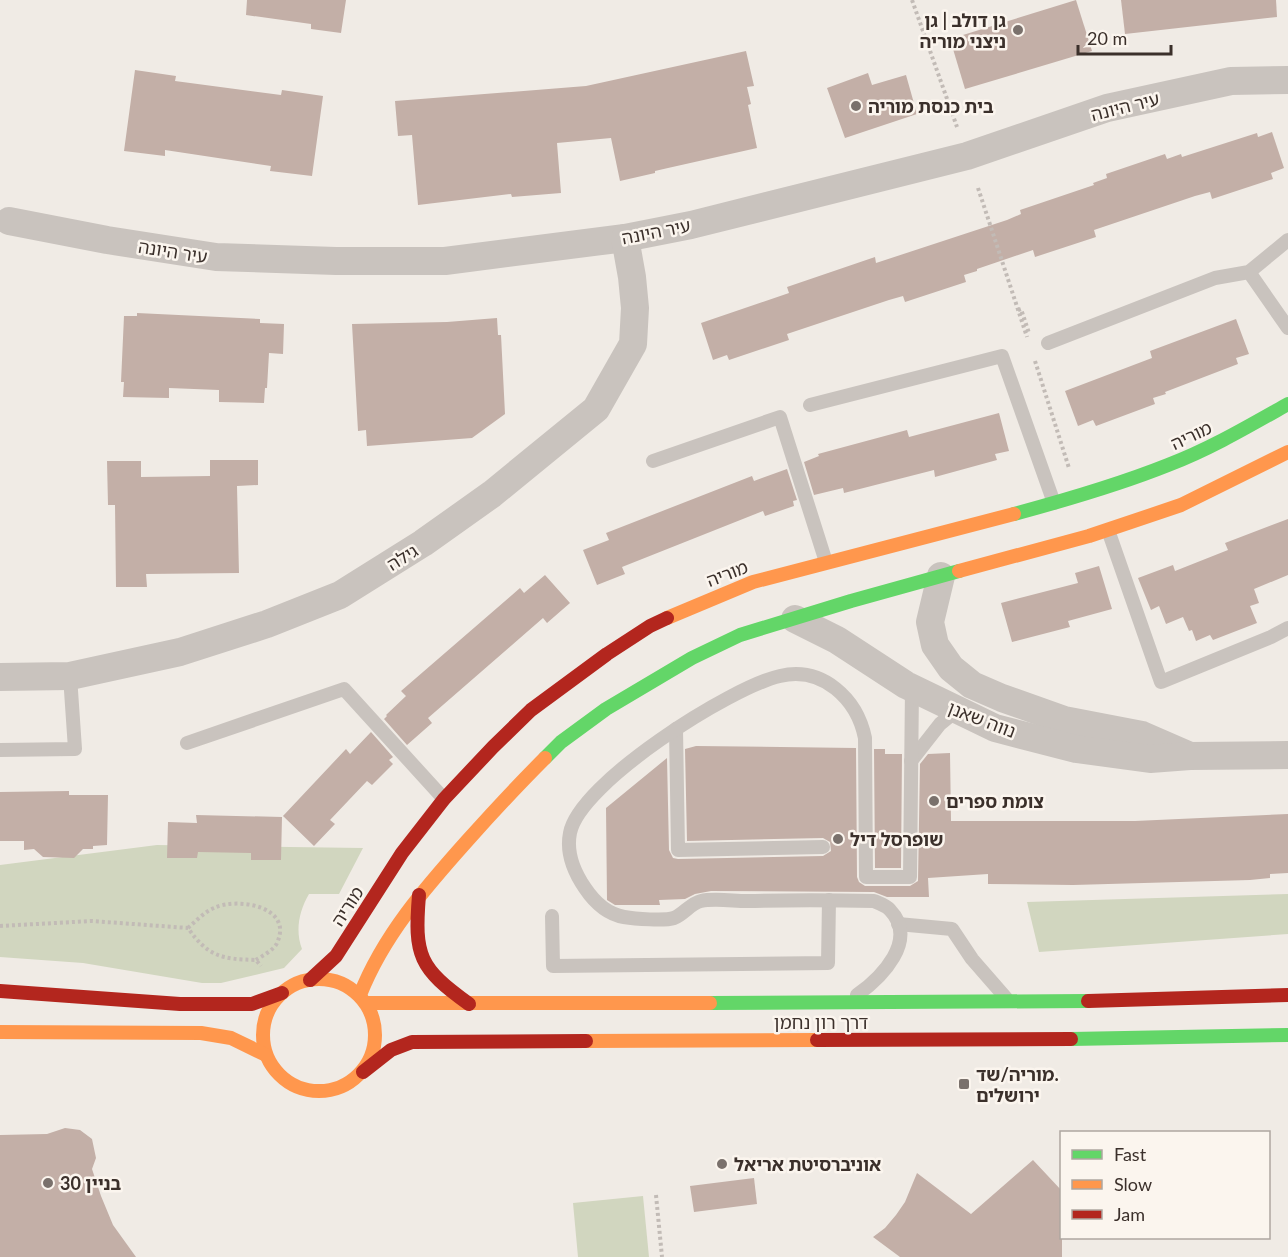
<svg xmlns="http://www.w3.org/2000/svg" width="1288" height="1257" font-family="Lato,'Noto Sans Hebrew',sans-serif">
<rect width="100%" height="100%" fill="#f0ebe5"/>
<g fill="#d1d6bf">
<path d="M157 845 363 848 339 894H309C299 911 295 931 302 949L284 968 221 983H202L83 963 0 957V865Z"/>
<path d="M1288 894V934L1039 952 1027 902Z"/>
<path d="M643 1196 649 1257H578L573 1203Z"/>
</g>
<g fill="#c3afa7">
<path d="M247 0H346L341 33 311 29V24L246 15Z"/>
<path d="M1076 0 1092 51 965 89 950 39Z"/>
<path d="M1121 0H1276L1277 17 1125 34Z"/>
<path d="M746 51 754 86 747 87 751 104 748 105 757 148 668 168 655 171V173L620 181 611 138 557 143 561 193 512 197 511 194 418 205 412 135 398 136 395 101 586 86Z"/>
<path d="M135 70 176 76 175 81 281 95 282 90 323 96 312 176 270 171 271 166 165 150V156L124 151Z"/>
<path d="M868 73 872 85 906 75 917 114 845 138 827 88Z"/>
<path d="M1272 132 1284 168 1271 173 1273 179 1212 199 1210 192 1195 196 1094 230 1096 237 1035 257 1033 250 977 269V271L964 275 966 282 905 302 903 296 889 300 787 334 789 340 729 360 727 355 713 360 701 323 789 293 787 287 875 257 876 263 1007 220 1021 214 1020 210 1094 185 1093 183 1107 178 1106 174 1165 154 1167 159 1181 154 1182 157 1257 133 1258 137Z"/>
<path d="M137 313 260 319V323L284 324 283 354 269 353 267 388H265L264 403 219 402V390L169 388V398L123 397 124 382H121L124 316H137Z"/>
<path d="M497 318 498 335H501L505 414 472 438 367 446 366 430 358 431 352 324 447 322Z"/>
<path d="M1236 319 1249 354 1236 358 1238 364 1165 392 1166 394 1153 398 1155 404 1096 426 1093 420 1078 426 1065 391 1152 358 1150 351Z"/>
<path d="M999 413 1009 451 995 454 997 460 935 477 934 470 844 493 843 488 814 495 804 462 819 456 818 454 907 430 909 437Z"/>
<path d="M210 460H258V485L237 486 239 573 146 574 147 587H116L115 505H108L107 461H141V477L210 476Z"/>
<path d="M787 469 797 500 793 501 794 506 765 516 763 511 622 567 625 574 597 585 583 550 609 540 606 533 752 476 754 481Z"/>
<path d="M1288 519V575L1254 589 1259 603 1250 606 1257 623 1213 640 1210 635 1196 641 1192 630 1189 631 1183 617 1166 624 1159 606 1151 610 1138 578 1173 565 1175 571 1228 550 1225 543Z"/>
<path d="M1099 566 1112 609 1068 621 1070 627 1012 642 1001 603 1078 583 1075 573Z"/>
<path d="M545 575 570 603 547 623 543 618 428 718 432 723 407 745 384 719 387 716 386 715 406 696 401 691 520 588 524 593Z"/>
<path d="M371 732 393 757 389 760 393 764 372 785 367 781 330 820 335 824 314 846 283 816 346 749 350 754Z"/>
<path d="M696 746 856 748 857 877 859 882 865 886H910L918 881 920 764 928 754 950 753 951 821H1135L1288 814V873L1270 874V878L1250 880 1073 885 988 884V874L928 878 929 897H887L874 892 711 891 695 894 685 899 659 900 660 905H615L607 900 606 808 667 758 669 850 673 858 678 859 823 856 831 851 830 842 823 838 687 841 685 749Z"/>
<path d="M874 749H885V754H902L901 868H875Z"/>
<path d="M69 791V795H108L107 845 93 846V849H83L74 858 43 857 34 849 24 850V841H0V792Z"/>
<path d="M196 815 282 817 281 860H251V853L198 852 197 858H167L168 822 197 823Z"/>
<path d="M65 1128 80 1130 92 1139 96 1158 92 1169 101 1196 113 1225 136 1257H0V1135L47 1134Z"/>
<path d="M1033 1160 1062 1191V1257H900L873 1237 885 1228 896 1215 905 1202 917 1173 971 1214Z"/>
<path d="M754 1178 757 1204 694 1212 690 1186Z"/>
</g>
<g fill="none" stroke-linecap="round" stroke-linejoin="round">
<g stroke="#c2bbb6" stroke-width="4" stroke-dasharray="3 3" stroke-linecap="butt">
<path d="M912 0 957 127"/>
<path d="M978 188 1027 337"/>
<path d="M1018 310 1021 309 1029 333"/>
<path d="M1035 361 1069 468"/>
<path d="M0 926 92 921 188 928"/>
<path d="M256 960C262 956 274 950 277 943 294 906 237 897 214 908 204 912 196 921 188 928 208 957 222 959 256 960L261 966"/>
<path d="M656 1195 662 1257"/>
</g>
<g stroke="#c9c3be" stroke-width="14">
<path d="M1249 272 1288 328"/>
<path d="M1048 343 1215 278 1249 272 1288 240"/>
<path d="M810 405 1002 356 1054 503"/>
<path d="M653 461 780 417 826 562"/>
<path d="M1108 530 1161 682 1271 637 1288 628"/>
<path d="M676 729 678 850 823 847"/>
<path d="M187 743 344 689 444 799"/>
<path d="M0 750 75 749 70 676"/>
<path d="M911 761 940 724 957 710"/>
<path d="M552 916 553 966 828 963 829 900"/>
<path d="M898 924 952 929 972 959 1006 998"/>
<path d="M857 995C881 978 919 940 890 910 887 906 879 903 874 901 831 900 789 900 746 901 734 901 713 898 701 901 691 903 684 914 674 918 665 921 635 919 624 917 607 914 595 903 585 888 574 872 566 853 570 833 579 783 731 687 780 676 823 666 857 699 865 738L866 877H910L912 688"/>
</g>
<g stroke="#c9c3be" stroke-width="28">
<path d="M9 221 107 240 216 257 336 261H445L625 238 691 225 967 156 1107 108 1231 81 1288 80"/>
<path d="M941 576 930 622 935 645 951 668 972 685 1002 698 1064 720 1142 735 1188 755"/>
<path d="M795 619 837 640 906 685 995 728 1076 749 1150 759 1190 756 1288 755"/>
<path d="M0 677 70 676 180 652 267 624 340 595 423 543 492 494 596 409 633 344 635 308 632 277 625 238"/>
</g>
<g stroke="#63d668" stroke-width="14">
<path d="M1014 514C1066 500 1118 485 1168 465 1210 449 1249 426 1288 404"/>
<path d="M545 758 561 742 606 709 692 658 740 635 851 601 959 571"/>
<path d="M710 1003 1088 1001"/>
<path d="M1071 1039 1288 1035"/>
</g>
<g stroke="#ff974d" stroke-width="14">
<path d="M959 571 1089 536 1181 505 1288 452"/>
<path d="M667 618 753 582 1014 514"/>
<circle cx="319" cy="1035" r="56"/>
<path d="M360 995C383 936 425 888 467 841 492 813 518 785 545 758"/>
<path d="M366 1003H710"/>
<path d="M0 1032 201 1033 231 1038 266 1055"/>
<path d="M586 1041 817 1040"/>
</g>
<g stroke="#b3261e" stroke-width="14">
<path d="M419 895C414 956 419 968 469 1004"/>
<path d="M310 980 336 956 402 853 444 799 493 747 531 710 607 654 650 626 667 618"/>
<path d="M0 991 180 1004H252L282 993"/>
<path d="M1088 1001 1288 995"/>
<path d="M817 1040 1071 1039"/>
<path d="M363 1072 391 1050 412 1042 586 1041"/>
</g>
</g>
<g fill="#7a716c" stroke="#fbf5ee" stroke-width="2">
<circle cx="1018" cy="30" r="6"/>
<circle cx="856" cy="106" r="6"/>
<circle cx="934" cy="801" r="6"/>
<circle cx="838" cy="839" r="6"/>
<rect x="958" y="1078" width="12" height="12" rx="3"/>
<circle cx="722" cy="1164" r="6"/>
<circle cx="48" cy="1183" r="6"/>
</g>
<g text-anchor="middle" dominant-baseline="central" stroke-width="5" stroke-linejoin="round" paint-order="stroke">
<g font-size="18" font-weight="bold" fill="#3b302b" stroke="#fbf5ee" text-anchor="start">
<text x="1006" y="20" text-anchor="end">גן דולב | גן<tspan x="1006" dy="21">ניצני מוריה</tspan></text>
<text x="868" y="106">בית כנסת מוריה</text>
<text x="946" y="801">צומת ספרים</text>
<text x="850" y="839">שופרסל דיל</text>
<text x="976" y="1074">מוריה/שד.<tspan x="976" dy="21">ירושלים</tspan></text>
<text x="734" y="1164">אוניברסיטת אריאל</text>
<text x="60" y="1183">בניין 30</text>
</g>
<g font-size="18" fill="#3b302b" stroke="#fbf5ee">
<text transform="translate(1125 106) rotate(-14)">עיר היונה</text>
<text transform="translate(656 231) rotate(-11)">עיר היונה</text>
<text transform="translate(173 251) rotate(9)">עיר היונה</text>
<text transform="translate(1191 435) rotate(-25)">מוריה</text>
<text transform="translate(402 557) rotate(-32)">גילה</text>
<text transform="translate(727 573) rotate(-21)">מוריה</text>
<text transform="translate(982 719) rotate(21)">נווה שאנן</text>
<text transform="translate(347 906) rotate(-57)">מוריה</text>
<text x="821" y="1022">דרך רון נחמן</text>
</g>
</g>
<rect x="1060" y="1131" width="210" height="108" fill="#fbf5ee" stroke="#aea6a0" stroke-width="1.5"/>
<rect x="1072" y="1150" width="30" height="9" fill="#63d668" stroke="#aea6a0" stroke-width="1.5"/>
<text x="1114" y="1161" font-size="18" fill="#3b302b">Fast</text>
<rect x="1072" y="1180" width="30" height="9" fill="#ff974d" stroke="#aea6a0" stroke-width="1.5"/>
<text x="1114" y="1191" font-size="18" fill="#3b302b">Slow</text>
<rect x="1072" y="1210" width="30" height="9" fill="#b3261e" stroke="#aea6a0" stroke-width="1.5"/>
<text x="1114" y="1221" font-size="18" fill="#3b302b">Jam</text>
<path d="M1078 45v9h93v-9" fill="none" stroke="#3b302b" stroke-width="3"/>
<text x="1087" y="45" font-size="18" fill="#3b302b" stroke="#fbf5ee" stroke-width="4.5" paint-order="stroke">20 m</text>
</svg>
